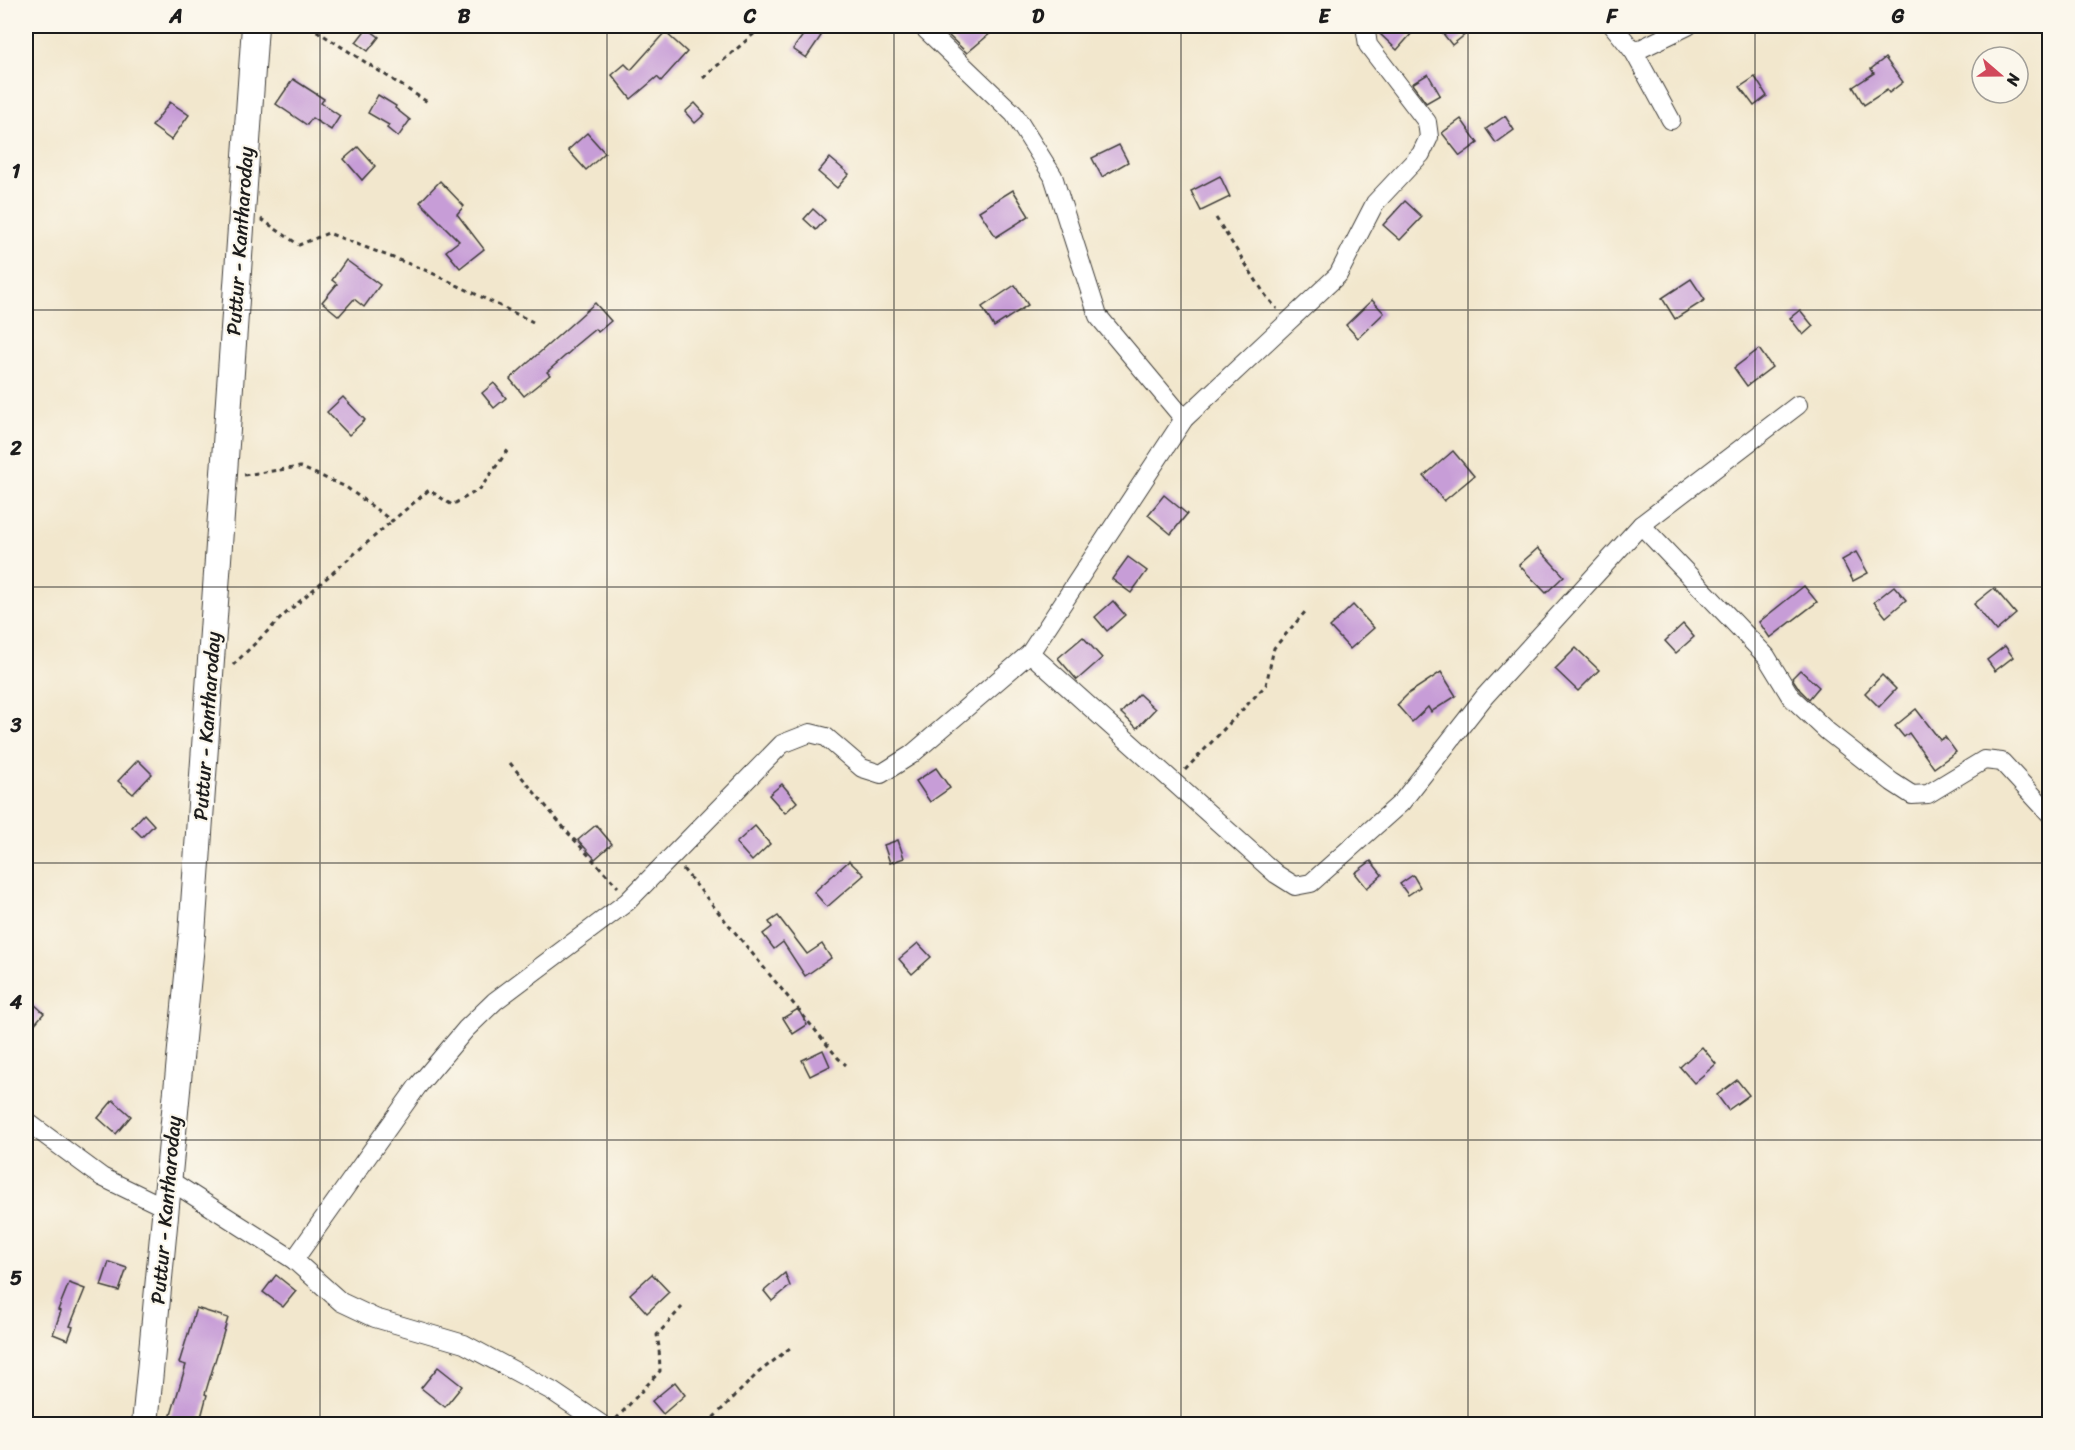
<svg xmlns="http://www.w3.org/2000/svg" width="2075" height="1450" font-family="Sriracha,sans-serif">
<rect width="100%" height="100%" fill="#fbf7ec"/>
<filter id="ink" filterUnits="userSpaceOnUse"><feTurbulence type="fractalNoise" baseFrequency=".0167" numOctaves="2"/><feDisplacementMap in="SourceGraphic" scale="12" xChannelSelector="R" yChannelSelector="G"/><feConvolveMatrix kernelMatrix="1 2 1 2 8 2 1 2 1" color-interpolation-filters="sRGB"/></filter>
<filter id="wash" filterUnits="userSpaceOnUse"><feTurbulence type="fractalNoise" baseFrequency=".008" numOctaves="4" result="noise"/><feDisplacementMap in="SourceGraphic" scale="24" xChannelSelector="R" yChannelSelector="G"/><feGaussianBlur stdDeviation="1.35" result="paint"/><feColorMatrix in="noise" values="0 0 0 0 0 0 0 0 0 0 0 0 0 0 0 0 0 1.4 0 .05"/><feComposite in="paint" operator="in"/></filter>
<g filter="url(#wash)">
<rect width="100%" height="100%" fill="#f2e7cd"/>
<g id="blocks">
<g fill="#c79dd7">
<path d="M954 26H999L967 53 946 33Z"/>
<path d="M1376 26H1404L1412 33 1397 50 1377 31Z"/>
<path d="M1437 26H1476L1452 45Z"/>
<path d="M809 27 821 36 806 58 793 49Z"/>
<path d="M367 28 379 37 368 51 356 42Z"/>
<path d="M665 32 687 52 661 81 657 77 631 99 612 75 625 64 631 70Z"/>
<path d="M1885 58 1903 82 1889 93 1887 90 1864 105 1853 87 1874 73 1871 69Z"/>
<path d="M1428 74 1440 95 1426 103 1412 84Z"/>
<path d="M1755 77 1767 96 1754 106 1740 87Z"/>
<path d="M293 79 324 99 321 103 340 116 331 130 312 118 307 125 276 104Z"/>
<path d="M378 95 396 106 395 108 410 120 398 137 387 128 389 125 368 113Z"/>
<path d="M170 102 189 115 171 140 152 126Z"/>
<path d="M695 103 705 114 695 123 685 112Z"/>
<path d="M1505 116 1514 130 1496 143 1486 129Z"/>
<path d="M1461 119 1478 143 1460 156 1442 133Z"/>
<path d="M587 133 605 153 586 170 568 150Z"/>
<path d="M1119 145 1128 162 1102 177 1092 158Z"/>
<path d="M358 147 375 166 362 180 344 159Z"/>
<path d="M830 158 849 174 837 188 818 172Z"/>
<path d="M1220 176 1230 197 1201 211 1191 191Z"/>
<path d="M440 181 464 206 457 214 484 249 460 268 446 251 459 241 420 202Z"/>
<path d="M1013 190 1029 216 996 237 979 211Z"/>
<path d="M1405 201 1422 217 1400 240 1383 225Z"/>
<path d="M813 209 825 220 816 230 804 219Z"/>
<path d="M346 260 380 285 364 307 354 299 339 316 322 302 337 284 332 280Z"/>
<path d="M1691 279 1705 300 1675 319 1662 298Z"/>
<path d="M1015 285 1028 305 994 327 982 307Z"/>
<path d="M1372 300 1384 313 1358 338 1346 325Z"/>
<path d="M595 303 611 321 598 332 595 329 572 348 573 349 547 372 550 375 524 396 510 379Z"/>
<path d="M1800 310 1813 326 1803 335 1790 318Z"/>
<path d="M1759 349 1772 367 1747 386 1734 368Z"/>
<path d="M494 383 506 398 494 408 482 393Z"/>
<path d="M343 397 365 420 349 435 327 412Z"/>
<path d="M1453 451 1474 476 1444 501 1424 476Z"/>
<path d="M1164 495 1187 514 1171 534 1148 515Z"/>
<path d="M1538 548 1564 576 1546 593 1519 565Z"/>
<path d="M1856 552 1868 573 1853 581 1842 560Z"/>
<path d="M1128 557 1147 571 1131 593 1112 579Z"/>
<path d="M1804 586 1817 602 1770 638 1759 622Z"/>
<path d="M1894 586 1906 600 1886 617 1874 602Z"/>
<path d="M1994 588 2016 614 1996 631 1974 604Z"/>
<path d="M1113 601 1125 615 1107 631 1095 617Z"/>
<path d="M1353 605 1374 628 1350 649 1330 627Z"/>
<path d="M1683 624 1694 637 1676 653 1665 641Z"/>
<path d="M1083 637 1102 658 1077 680 1058 658Z"/>
<path d="M2005 646 2013 657 1995 671 1987 660Z"/>
<path d="M1576 648 1599 670 1578 691 1555 669Z"/>
<path d="M1800 670 1819 687 1809 699 1800 690 1792 678Z"/>
<path d="M1441 672 1456 696 1431 712 1428 707 1412 722 1397 705 1409 693Z"/>
<path d="M1882 675 1896 689 1879 707 1865 693Z"/>
<path d="M1139 694 1155 709 1137 728 1121 713Z"/>
<path d="M1916 709 1940 740 1945 737 1956 752 1934 768 1909 733 1904 737 1895 726Z"/>
<path d="M138 760 152 774 133 794 118 781Z"/>
<path d="M936 768 950 788 930 802 916 781Z"/>
<path d="M782 784 797 802 785 813 769 795Z"/>
<path d="M144 814 154 825 142 837 132 827Z"/>
<path d="M596 825 612 844 595 859 578 840Z"/>
<path d="M755 826 770 844 752 861 736 843Z"/>
<path d="M898 840 904 858 890 863 884 845Z"/>
<path d="M849 861 864 875 827 907 814 892Z"/>
<path d="M1371 861 1382 875 1367 888 1355 873Z"/>
<path d="M1413 875 1420 887 1408 895 1400 884Z"/>
<path d="M778 916 807 954 822 944 831 958 805 976 783 942 774 949 763 934 772 927 769 922Z"/>
<path d="M918 943 931 957 912 974 899 959Z"/>
<path d="M34 1004 44 1013 26 1034V1013Z"/>
<path d="M798 1009 807 1025 793 1034 783 1018Z"/>
<path d="M1702 1047 1716 1064 1694 1083 1680 1067Z"/>
<path d="M823 1050 830 1066 810 1076 802 1060Z"/>
<path d="M1737 1080 1749 1095 1728 1110 1717 1095Z"/>
<path d="M113 1100 131 1116 116 1134 98 1118Z"/>
<path d="M109 1262 127 1268 119 1291 101 1286Z"/>
<path d="M785 1273 790 1286 772 1301 764 1291Z"/>
<path d="M652 1274 669 1292 647 1313 630 1294Z"/>
<path d="M276 1275 296 1291 283 1307 263 1292Z"/>
<path d="M69 1283 85 1289 70 1326 73 1327 68 1340 53 1334 61 1311 58 1310Z"/>
<path d="M196 1308 228 1318 205 1394 207 1395 199 1425H168L186 1365 179 1363Z"/>
<path d="M438 1367 462 1386 445 1407 421 1388Z"/>
<path d="M675 1382 685 1395 663 1414 652 1401Z"/>
</g>
</g>
</g>
<g filter="url(#ink)">
<use href="#blocks" fill-opacity="0" stroke="#3c3a37" stroke-width="1.5"/>
<g fill="none" stroke-linecap="round" stroke-linejoin="round">
<g stroke="#3c3a37" stroke-width="20">
<g id="minor">
<path d="M922 26 1014 114 1053 176 1098 316 1184 419"/>
<path d="M1613 26 1634 52 1671 120"/>
<path d="M1634 52 1688 26"/>
<path d="M1641 525 1766 656 1791 697 1827 731 1892 782 1912 795 1928 794 1984 760 2002 762 2050 814"/>
<path d="M1030 653 1276 874 1295 886 1311 883 1401 803 1485 696 1641 525 1798 405"/>
<path d="M26 1121 102 1177 166 1208"/>
<path d="M169 1180 294 1260 341 1302 375 1318 464 1344 552 1391 601 1424"/>
<path d="M294 1260 417 1087 466 1029 495 1001 627 902 782 744 810 733 826 737 862 768 881 774 911 755 1030 653 1184 419 1338 275 1375 203 1421 154 1429 137 1427 122 1368 45 1365 26"/>
</g>
</g>
<g stroke="#3c3a37" stroke-width="28">
<path id="secondary" d="M145 1424 192 934 255 26"/>
</g>
<g stroke="#3c3a37" stroke-width="3" stroke-dasharray="4.5 4.5" stroke-linecap="butt">
<path d="M309 26 429 103"/>
<path d="M703 78 763 26"/>
<path d="M1216 218 1266 296 1277 309"/>
<path d="M261 219 299 245 328 233 430 272 533 322"/>
<path d="M244 475 300 467 346 487 392 521 429 490 452 505 480 489 508 450"/>
<path d="M233 665 283 616 392 521"/>
<path d="M510 763 569 834 618 887"/>
<path d="M1185 770 1266 685 1274 648 1305 612"/>
<path d="M683 869 838 1058 846 1065"/>
<path d="M616 1419 660 1371 659 1347 657 1335 682 1307"/>
<path d="M707 1424 758 1373 790 1348"/>
</g>
<use href="#minor" stroke="#fff" stroke-width="18"/>
<use href="#secondary" stroke="#fff" stroke-width="26"/>
</g>
</g>
<path fill="none" stroke="#1c1c1c" stroke-width="1.5" stroke-opacity="0.55" d="M320 26V1424M607 26V1424M894 26V1424M1181 26V1424M1468 26V1424M1755 26V1424M26 310H2050M26 587H2050M26 863H2050M26 1140H2050"/>
<g text-anchor="middle" dominant-baseline="central" stroke-width="4.5" stroke-linejoin="round" paint-order="stroke">
<g font-size="20" fill="#1c1c1c" stroke="#fbf7ec">
<text transform="translate(240 241) rotate(-86)">Puttur - Kantharoday</text>
<text transform="translate(207 726) rotate(-86)">Puttur - Kantharoday</text>
<text transform="translate(166 1210) rotate(-85)">Puttur - Kantharoday</text>
</g>
</g>
<rect width="2075" height="1450" fill="none" stroke="#fbf7ec" stroke-width="66"/>
<g transform="translate(2000 75) rotate(110)"><circle r="28" fill="#fbf7ec" stroke="#a29f99" stroke-width="1.5"/>
<path d="M0-4.5L10 22L0 15L-10 22Z" fill="#d1495b"/>
<text y="-9" font-size="16" font-weight="bold" text-anchor="middle" fill="#1c1c1c">N</text>
</g>
<rect x="33" y="33" width="2009" height="1384" fill="none" stroke="#1c1c1c" stroke-width="2"/>
<g font-size="20" text-anchor="middle" font-weight="bold" fill="#1c1c1c">
<text x="176" y="23">A</text>
<text x="464" y="23">B</text>
<text x="750" y="23">C</text>
<text x="1038" y="23">D</text>
<text x="1324" y="23">E</text>
<text x="1612" y="23">F</text>
<text x="1898" y="23">G</text>
<text x="16" y="178">1</text>
<text x="16" y="455">2</text>
<text x="16" y="732">3</text>
<text x="16" y="1009">4</text>
<text x="16" y="1285">5</text>
</g>
</svg>
